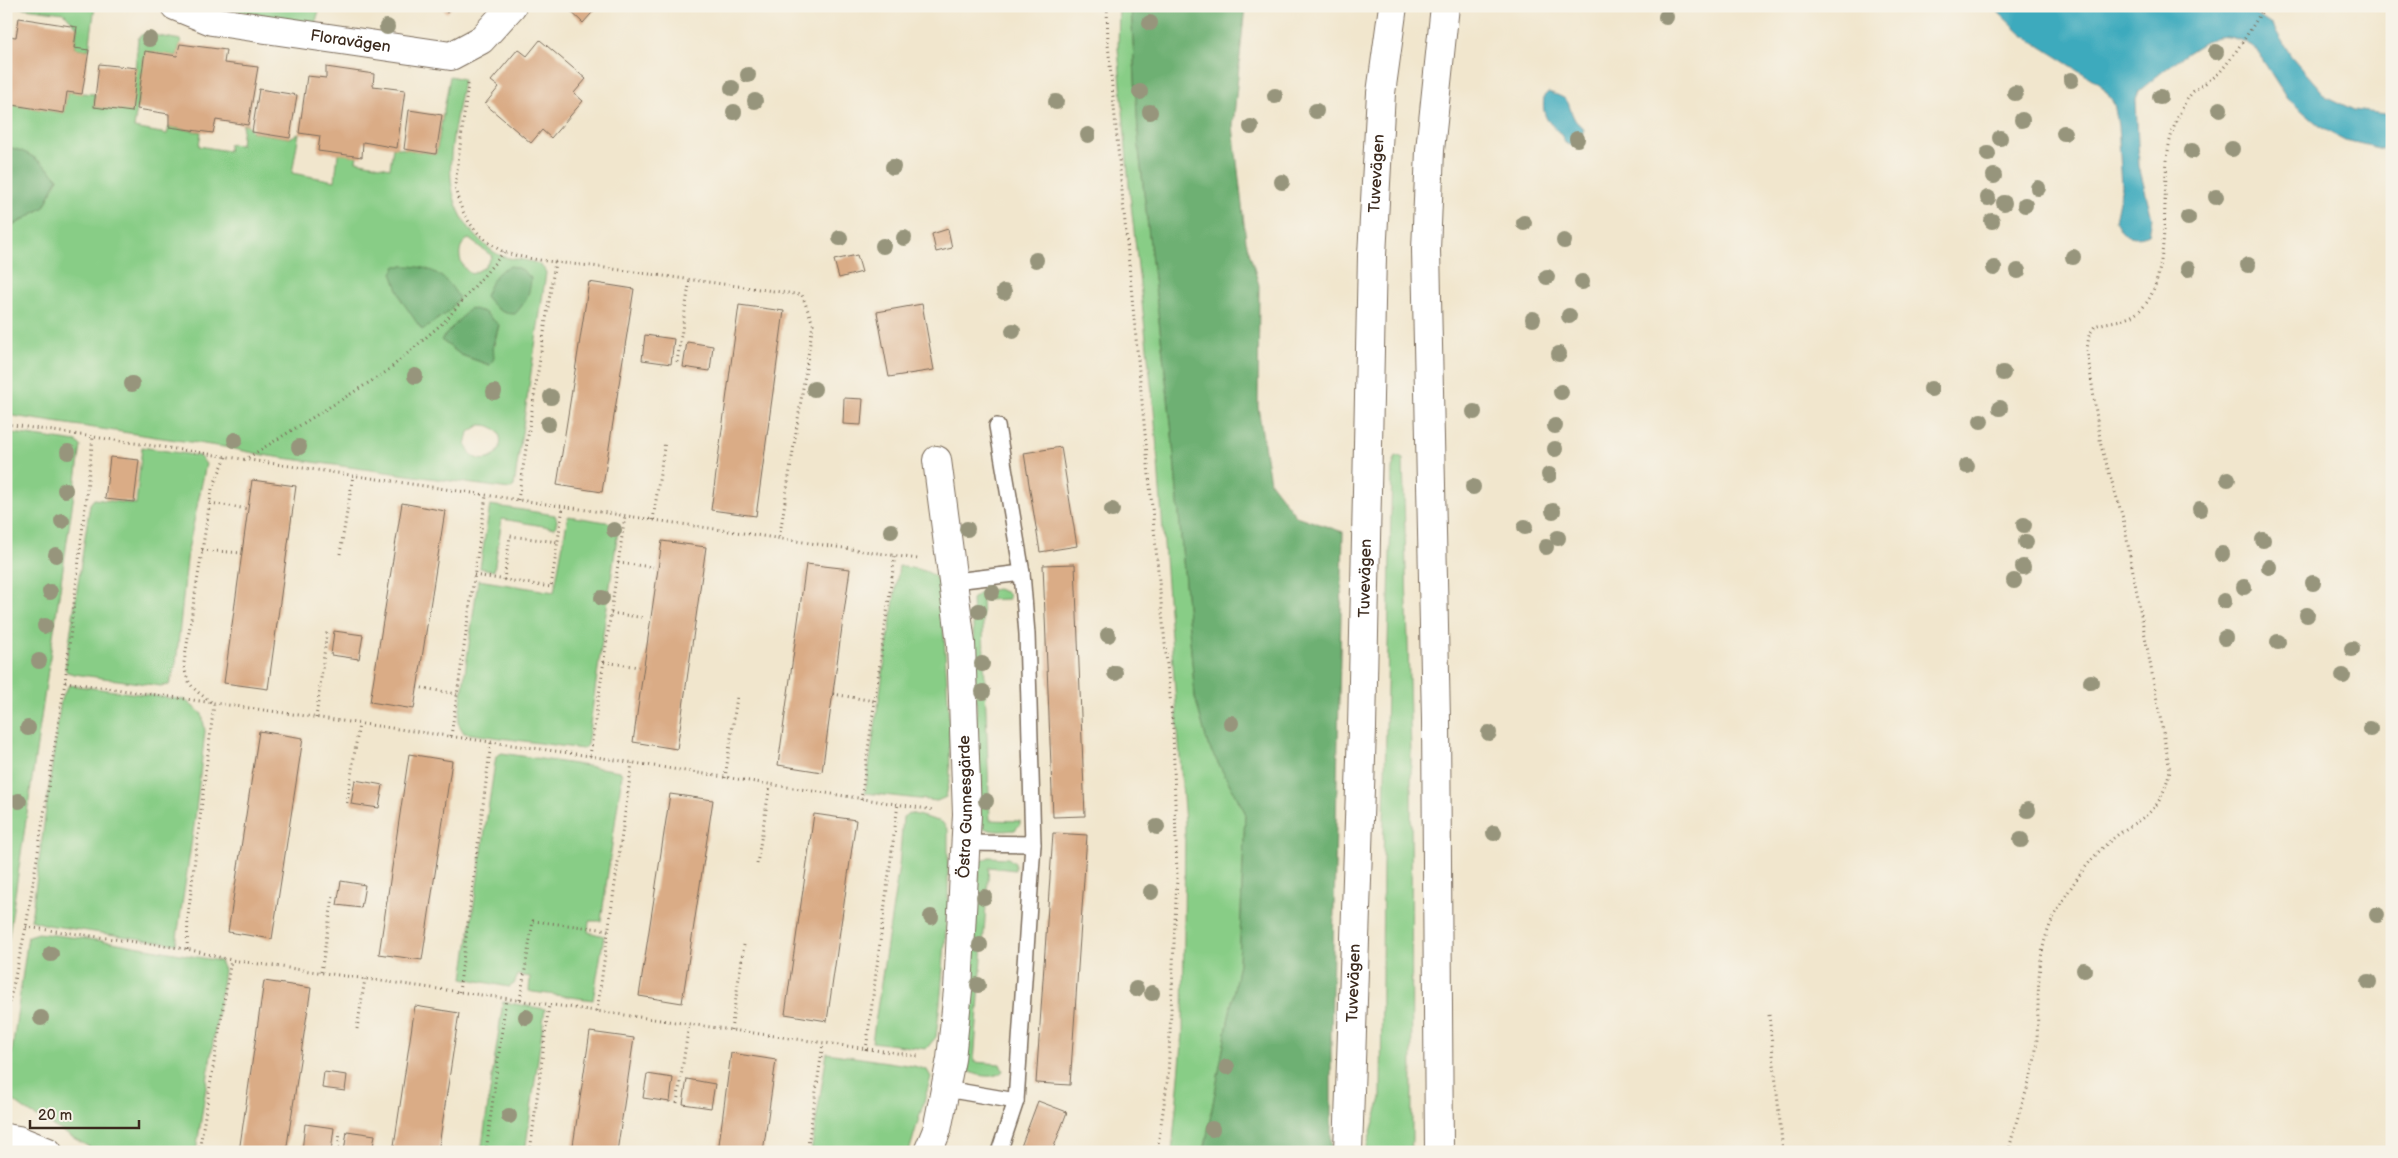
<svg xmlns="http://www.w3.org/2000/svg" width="2398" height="1158" font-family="'Balsamiq Sans',sans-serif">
<rect width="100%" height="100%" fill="#f7f3e8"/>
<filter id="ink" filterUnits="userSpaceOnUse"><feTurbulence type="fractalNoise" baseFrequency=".02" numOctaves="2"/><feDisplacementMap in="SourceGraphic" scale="10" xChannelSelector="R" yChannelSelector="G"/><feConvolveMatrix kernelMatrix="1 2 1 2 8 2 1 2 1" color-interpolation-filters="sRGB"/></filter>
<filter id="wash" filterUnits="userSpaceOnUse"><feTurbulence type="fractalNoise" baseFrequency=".0096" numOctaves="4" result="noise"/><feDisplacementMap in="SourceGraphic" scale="20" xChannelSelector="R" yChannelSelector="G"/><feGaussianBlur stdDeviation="1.12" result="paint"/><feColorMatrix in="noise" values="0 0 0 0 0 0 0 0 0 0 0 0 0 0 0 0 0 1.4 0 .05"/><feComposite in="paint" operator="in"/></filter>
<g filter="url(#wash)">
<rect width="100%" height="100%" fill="#f1e6cd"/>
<g fill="#88cd86" stroke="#627c52" fill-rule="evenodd">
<path d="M9 6H95L89 50 74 48 77 27 64 13Z"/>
<path d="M211 6H318L319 11 315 24Z"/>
<path d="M1119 6H1131L1139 150 1171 423 1195 697 1208 745 1245 812 1239 963 1204 1152H1172L1183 1033 1185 824 1154 410 1129 186 1118 48Z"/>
<path d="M148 34 181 40 177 56 145 52 134 128 167 134 169 127 201 132 199 146 228 151 229 144 241 145 243 124 248 125 252 132 290 138 299 133 292 173 335 181 338 153 357 156 356 161 390 168 393 147 436 154 450 76 463 79C455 135 433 193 478 238 487 247 496 256 509 258 521 260 542 260 546 273L514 486 510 489 269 456 224 447 6 415V230L44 207 58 178C43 163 28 150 6 147V104L64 113 67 92 95 94 94 107 131 111 138 39 141 35ZM469 239 492 256 485 267 472 274C459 269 454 245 469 239ZM499 325 489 365 461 355 441 340 452 327ZM480 425C514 423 502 473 472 456L466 445 469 432Z"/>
<path d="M6 432 77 442 81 446 6 956Z"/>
<path d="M142 447 199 456 206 464 188 550 176 664 169 685 161 686 74 674 67 672 65 669 90 504 94 499 136 504Z"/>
<path d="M1396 456 1403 459 1411 754 1412 1139 1411 1152H1365L1381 1098 1383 863 1392 469Z"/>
<path d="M490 505 555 515 557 521 555 528 502 519 494 571 480 568Z"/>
<path d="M568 516 619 524 587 745 583 749 464 733 458 723 478 580 554 592Z"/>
<path d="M899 566C915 569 935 569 941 586L949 717 950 777 946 797 937 801 865 793Z"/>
<path d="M997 589 1008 593 1009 599 982 600 990 820 1020 821V824L1015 830C1003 831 990 833 981 826L972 599 981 592Z"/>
<path d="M69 685 185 700 202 714 205 731 195 819 176 944 47 925 31 920 61 699Z"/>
<path d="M502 753 620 771 622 775 601 921H589L588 932 604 936 593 1000 533 992 529 991 530 977 518 975 514 984 509 987 463 978 496 756Z"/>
<path d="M910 813 942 822 948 830V904L941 994 936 1037 926 1049 872 1042 899 866 903 817Z"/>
<path d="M989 857 1008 858 1015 863V870L989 867 974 1062 1000 1064 1003 1071C994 1080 975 1076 966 1069L965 1063 980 862Z"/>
<path d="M38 933 112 942 220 961 224 970 223 978 196 1152H98L30 1113 12 1100 8 1092 9 1073 28 936Z"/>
<path d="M503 1002 545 1009 525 1152H481Z"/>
<path d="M827 1053 914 1066 927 1070 931 1077 929 1084 909 1152H811Z"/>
</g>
<g fill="#6eb073" stroke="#546d48">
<path d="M1131 6H1245L1233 126 1246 241 1259 285 1258 407 1270 482 1296 516 1343 532 1331 1033V1152H1204L1239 963 1245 812 1208 745 1195 697 1171 423 1139 150Z"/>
<path d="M6 147C28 150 43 163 58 178L44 207 6 230Z"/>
<path d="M396 266C427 265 443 271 459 298L448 312 422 330 402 301 392 273Z"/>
<path d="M511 266 521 269 531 278C530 294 526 302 515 314 500 314 494 307 485 296 491 282 496 270 511 266Z"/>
<path d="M470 308 484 312 499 325 493 345 494 358 490 365 461 355 441 340Z"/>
</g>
<g fill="#3eaabd" stroke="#3c6a6e">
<path d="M1992 6H2243L2273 26 2291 56 2327 97 2354 110 2392 115V151L2345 140 2322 128 2287 98 2255 48C2245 41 2230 35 2218 37 2198 41 2156 77 2139 91L2136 99 2139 166 2152 218 2149 234C2133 241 2121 235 2115 220L2122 186 2118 126 2114 103 2100 84 2021 34Z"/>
<path d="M1548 92C1574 100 1565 101 1575 120 1577 123 1581 126 1584 129L1579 143 1570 145 1565 143C1558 123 1540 127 1544 96Z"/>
</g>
<g id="blocks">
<g fill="#daac86">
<path d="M440 6H453L447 13Z"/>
<path d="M565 6H598L583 23Z"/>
<path d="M19 18 77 27 74 48 89 50 82 94 67 92 64 113 6 104 9 85H6V36L16 37Z"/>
<path d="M540 40 586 79 574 93 583 101 551 138 542 130 531 143 485 104 499 87 491 81 518 49 527 56Z"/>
<path d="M180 44 226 50 224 63 258 67 248 125 216 120 213 133 169 127V114L137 109 145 51 177 56Z"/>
<path d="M99 64 137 68 132 112 94 107Z"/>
<path d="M326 67 374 74 373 86 405 90 397 148 363 142 362 157 318 151 320 136 299 133 307 76 326 78Z"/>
<path d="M259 89 297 95 290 138 252 132Z"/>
<path d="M409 110 442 115 436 154 404 149Z"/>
<path d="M948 229 952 248 936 252 932 234Z"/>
<path d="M857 255 862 272 839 278 834 260Z"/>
<path d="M589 282 634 289 602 492 557 485Z"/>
<path d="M922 304 934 370 889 377 877 312Z"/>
<path d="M739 305 784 311 756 516 711 510Z"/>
<path d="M645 335 674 339 671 364 642 360Z"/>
<path d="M687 342 713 346 710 371 683 367Z"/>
<path d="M844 398 863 399 861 425 843 424Z"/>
<path d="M1061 447 1077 546 1040 552 1024 453Z"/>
<path d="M110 457 139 460 134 502 105 499Z"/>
<path d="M252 480 296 486 268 689 224 683Z"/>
<path d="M402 503 445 511 414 709 370 702Z"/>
<path d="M662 541 706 547 677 749 633 742Z"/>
<path d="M806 564 850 569 822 772 778 765Z"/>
<path d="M1075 564 1085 816 1053 817 1043 565Z"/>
<path d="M334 631 363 635 359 659 331 655Z"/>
<path d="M259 731 303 738 272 939 228 932Z"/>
<path d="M409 754 452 761 422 960 379 954Z"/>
<path d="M355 780 383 785 379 808 351 804Z"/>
<path d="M670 794 713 800 682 1003 639 996Z"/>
<path d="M814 814 856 820 827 1021 785 1014Z"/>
<path d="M1053 833 1087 835 1070 1085 1036 1083Z"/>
<path d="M341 881 365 885 361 908 337 905Z"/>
<path d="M264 981 311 988 286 1152H239Z"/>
<path d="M415 1006 459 1013 438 1152H393Z"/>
<path d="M590 1032 634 1038 617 1152H572Z"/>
<path d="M731 1053 776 1060 763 1152H718Z"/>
<path d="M324 1072 347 1075 345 1091 322 1088Z"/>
<path d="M647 1074 673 1078 670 1102 643 1098Z"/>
<path d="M687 1079 715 1084 711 1108 683 1104Z"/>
<path d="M1038 1101 1067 1112 1052 1152H1019Z"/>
<path d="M305 1124 334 1128 331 1152 302 1151Z"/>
<path d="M347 1131 375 1135 372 1152H344Z"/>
</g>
</g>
</g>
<g filter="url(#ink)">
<use href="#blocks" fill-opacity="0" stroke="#7b6c5b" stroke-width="1"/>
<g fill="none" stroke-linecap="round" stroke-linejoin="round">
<g stroke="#7b6c5b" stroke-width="18">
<g id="service">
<path d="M997 426 1022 573 1027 634 1033 844 1016 1101 999 1152"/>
<path d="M955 581 1022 573"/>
<path d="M965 843 1033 844"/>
<path d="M946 1089 1016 1101"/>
</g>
</g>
<g stroke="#7b6c5b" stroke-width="30">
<g id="minor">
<path id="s1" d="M175 6 212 21 451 56 481 40 512 6"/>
<path d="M6 1138 18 1140 48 1152"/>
<path id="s2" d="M928 1152 937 1130 951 1059 958 990 967 814 961 643 937 460"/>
</g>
</g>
<g stroke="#7b6c5b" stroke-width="30">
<g id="secondary">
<path id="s3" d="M1348 1152 1362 728 1372 255 1381 93 1393 6"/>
<path d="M1439 1152 1436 720 1426 250 1430 150 1445 6"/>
</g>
</g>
<g stroke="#7b6c5b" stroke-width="3" stroke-dasharray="1 4" stroke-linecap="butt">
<path d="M1107 6 1108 44 1173 728 1177 877 1168 1077 1157 1152"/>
<path d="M468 84 455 186C460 215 476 237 502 251 518 259 571 264 592 266 662 276 732 285 802 295L813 324 779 540"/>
<path d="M677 362 690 279"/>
<path d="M6 424 918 559"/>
<path d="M244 460 386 372 445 321 504 252"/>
<path d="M518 500 555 262"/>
<path d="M210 503 248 509"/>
<path d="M653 520 665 441"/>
<path d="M202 550 242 553"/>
<path d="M340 554 353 476"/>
<path d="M618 563 653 567"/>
<path d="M474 575 551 587 563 507"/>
<path d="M504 580 510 536 558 542"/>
<path d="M611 613 645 618"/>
<path d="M604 662 639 667"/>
<path d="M65 682 590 756 934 810"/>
<path d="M417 687 457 694"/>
<path d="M833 694 874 701"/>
<path d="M316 718 327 631"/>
<path d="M451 736 486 496"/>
<path d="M590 756 625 516"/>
<path d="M725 778 737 697"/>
<path d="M861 800 895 555"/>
<path d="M347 803 359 724"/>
<path d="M757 864 770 785"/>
<path d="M26 927 187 949 231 960 918 1056"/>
<path d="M187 949 188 916 214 704C196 691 186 686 184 663L212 489 226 457"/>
<path d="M321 972 333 896"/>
<path d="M459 992 491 743"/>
<path d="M520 1000 533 921 609 930"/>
<path d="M597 1011 632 763"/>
<path d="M1769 1015 1783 1152"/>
<path d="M357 1029 365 979"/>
<path d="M731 1030 744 945"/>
<path d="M6 1033 9 1004 26 927 65 682 93 437"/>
<path d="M866 1050 898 804"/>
<path d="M677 1103 689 1024"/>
<path d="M199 1152 231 960"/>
<path d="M338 1152 340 1132"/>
<path d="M486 1152 506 999"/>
<path d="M530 1152 549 1005"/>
<path d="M807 1152 823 1044"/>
<path d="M2009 1152C2014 1123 2026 1096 2033 1068 2044 1018 2029 962 2055 915 2068 890 2087 861 2109 842 2142 813 2158 821 2170 770L2123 518 2101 446 2087 350 2089 335 2095 326C2108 321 2123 322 2135 314 2178 286 2157 178 2172 133 2176 120 2185 99 2195 90 2203 84 2213 79 2220 72 2237 52 2251 29 2265 6"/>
</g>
<use href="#service" stroke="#fff" stroke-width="15"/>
<use href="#minor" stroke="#fff" stroke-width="28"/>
<use href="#secondary" stroke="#fff" stroke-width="28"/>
</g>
<g fill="#97957b">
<circle cx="1666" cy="17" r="8"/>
<circle cx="1150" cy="23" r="8"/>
<circle cx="387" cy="27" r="8"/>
<circle cx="149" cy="39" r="8"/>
<circle cx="2216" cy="52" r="8"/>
<circle cx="748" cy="75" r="8"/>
<circle cx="2071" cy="80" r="8"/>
<circle cx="732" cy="88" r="8"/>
<circle cx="1140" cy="92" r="8"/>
<circle cx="2015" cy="93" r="8"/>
<circle cx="1275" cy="96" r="8"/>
<circle cx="2160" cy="97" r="8"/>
<circle cx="755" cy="101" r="8"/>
<circle cx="1056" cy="102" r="8"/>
<circle cx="2220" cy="109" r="8"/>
<circle cx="1316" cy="111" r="8"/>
<circle cx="734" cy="112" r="8"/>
<circle cx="1150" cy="112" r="8"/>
<circle cx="2022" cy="120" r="8"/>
<circle cx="1251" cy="127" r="8"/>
<circle cx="2064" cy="133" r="8"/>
<circle cx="1088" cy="135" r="8"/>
<circle cx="2000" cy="138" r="8"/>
<circle cx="1577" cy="139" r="8"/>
<circle cx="2232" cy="149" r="8"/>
<circle cx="2192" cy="151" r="8"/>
<circle cx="1988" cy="154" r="8"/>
<circle cx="893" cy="167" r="8"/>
<circle cx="1994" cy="176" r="8"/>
<circle cx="1282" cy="182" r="8"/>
<circle cx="2038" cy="188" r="8"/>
<circle cx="2216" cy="197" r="8"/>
<circle cx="1988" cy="198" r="8"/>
<circle cx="2004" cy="203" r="8"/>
<circle cx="2025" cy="205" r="8"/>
<circle cx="2188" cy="218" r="8"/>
<circle cx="1992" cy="221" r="8"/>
<circle cx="1524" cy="223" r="8"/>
<circle cx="840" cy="238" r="8"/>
<circle cx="904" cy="238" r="8"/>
<circle cx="1564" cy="241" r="8"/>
<circle cx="883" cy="246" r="8"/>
<circle cx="2073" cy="257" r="8"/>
<circle cx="1036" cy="260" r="8"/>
<circle cx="2248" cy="265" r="8"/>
<circle cx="1994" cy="268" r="8"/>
<circle cx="2188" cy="269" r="8"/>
<circle cx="2018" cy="271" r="8"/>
<circle cx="1547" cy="277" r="8"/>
<circle cx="1582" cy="282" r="8"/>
<circle cx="1004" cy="292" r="8"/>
<circle cx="1569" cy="316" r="8"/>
<circle cx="1533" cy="319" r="8"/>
<circle cx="1013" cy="331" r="8"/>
<circle cx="1559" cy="354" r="8"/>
<circle cx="2003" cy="373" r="8"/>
<circle cx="415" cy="376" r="8"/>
<circle cx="132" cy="384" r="8"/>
<circle cx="814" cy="389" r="8"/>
<circle cx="1931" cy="389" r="8"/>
<circle cx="494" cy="392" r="8"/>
<circle cx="1561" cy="392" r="8"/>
<circle cx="551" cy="397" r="8"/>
<circle cx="2000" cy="408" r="8"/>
<circle cx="1474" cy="412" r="8"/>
<circle cx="1981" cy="421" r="8"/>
<circle cx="548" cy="424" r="8"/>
<circle cx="1555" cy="426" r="8"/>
<circle cx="235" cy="440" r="8"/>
<circle cx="299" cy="447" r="8"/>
<circle cx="1555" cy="449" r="8"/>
<circle cx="68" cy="452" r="8"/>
<circle cx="1967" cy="466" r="8"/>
<circle cx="1549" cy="475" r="8"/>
<circle cx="2228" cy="479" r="8"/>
<circle cx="1473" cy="487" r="8"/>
<circle cx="65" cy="490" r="8"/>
<circle cx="2200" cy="509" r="8"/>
<circle cx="1112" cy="510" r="8"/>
<circle cx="1553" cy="511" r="8"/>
<circle cx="62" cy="521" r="8"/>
<circle cx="2024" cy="525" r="8"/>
<circle cx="1525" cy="527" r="8"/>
<circle cx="967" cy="529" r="8"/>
<circle cx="614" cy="530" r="8"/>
<circle cx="891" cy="531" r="8"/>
<circle cx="1558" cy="538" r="8"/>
<circle cx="2263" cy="540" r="8"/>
<circle cx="2026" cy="542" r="8"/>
<circle cx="1546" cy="547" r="8"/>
<circle cx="2222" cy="554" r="8"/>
<circle cx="56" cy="555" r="8"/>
<circle cx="2023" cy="567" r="8"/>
<circle cx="2269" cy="567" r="8"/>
<circle cx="2014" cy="581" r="8"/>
<circle cx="2313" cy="583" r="8"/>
<circle cx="2244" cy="587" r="8"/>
<circle cx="50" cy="592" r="8"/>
<circle cx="992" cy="592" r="8"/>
<circle cx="602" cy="598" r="8"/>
<circle cx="2224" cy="601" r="8"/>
<circle cx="979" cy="611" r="8"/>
<circle cx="2307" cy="615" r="8"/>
<circle cx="45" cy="626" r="8"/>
<circle cx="1108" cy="635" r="8"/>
<circle cx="2225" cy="638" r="8"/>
<circle cx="2278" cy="642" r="8"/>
<circle cx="2352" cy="649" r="8"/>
<circle cx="39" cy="661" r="8"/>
<circle cx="982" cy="664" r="8"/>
<circle cx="1115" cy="673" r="8"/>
<circle cx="2343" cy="676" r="8"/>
<circle cx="2091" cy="682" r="8"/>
<circle cx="983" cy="692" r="8"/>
<circle cx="1231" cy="723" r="8"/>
<circle cx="28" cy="728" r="8"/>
<circle cx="2370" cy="729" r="8"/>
<circle cx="1489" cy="733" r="8"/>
<circle cx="19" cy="801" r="8"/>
<circle cx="986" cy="801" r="8"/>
<circle cx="2028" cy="810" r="8"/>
<circle cx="1157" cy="827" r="8"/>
<circle cx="1494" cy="833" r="8"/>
<circle cx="2021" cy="840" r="8"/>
<circle cx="1151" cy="892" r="8"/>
<circle cx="984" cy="897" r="8"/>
<circle cx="2377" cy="915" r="8"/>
<circle cx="931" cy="917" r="8"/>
<circle cx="980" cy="945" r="8"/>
<circle cx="51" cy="954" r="8"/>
<circle cx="2084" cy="970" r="8"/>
<circle cx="2369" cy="982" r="8"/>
<circle cx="978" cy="985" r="8"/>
<circle cx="1136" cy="989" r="8"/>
<circle cx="1152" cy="993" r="8"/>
<circle cx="526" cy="1017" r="8"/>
<circle cx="41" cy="1018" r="8"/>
<circle cx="1227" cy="1067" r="8"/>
<circle cx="509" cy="1116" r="8"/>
<circle cx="1212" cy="1129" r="8"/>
</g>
</g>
<g text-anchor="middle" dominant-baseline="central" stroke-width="4.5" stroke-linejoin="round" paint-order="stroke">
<g font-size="16" fill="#3b2a1e" stroke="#f7f3e8">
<text stroke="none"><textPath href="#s1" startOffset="180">Floravägen</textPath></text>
<text stroke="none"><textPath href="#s3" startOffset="979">Tuvevägen</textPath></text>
<text stroke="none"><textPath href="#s3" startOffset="574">Tuvevägen</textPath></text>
<text stroke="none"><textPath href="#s2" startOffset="349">Östra Gunnesgärde</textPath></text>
<text stroke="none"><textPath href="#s3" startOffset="169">Tuvevägen</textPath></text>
</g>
</g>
<rect width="2398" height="1158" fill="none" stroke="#f7f3e8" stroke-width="25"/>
<path d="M30 1120v8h109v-8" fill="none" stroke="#3b2a1e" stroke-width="2.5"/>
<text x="38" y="1120" font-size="15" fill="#3b2a1e" stroke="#f7f3e8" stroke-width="4" paint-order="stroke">20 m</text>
</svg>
